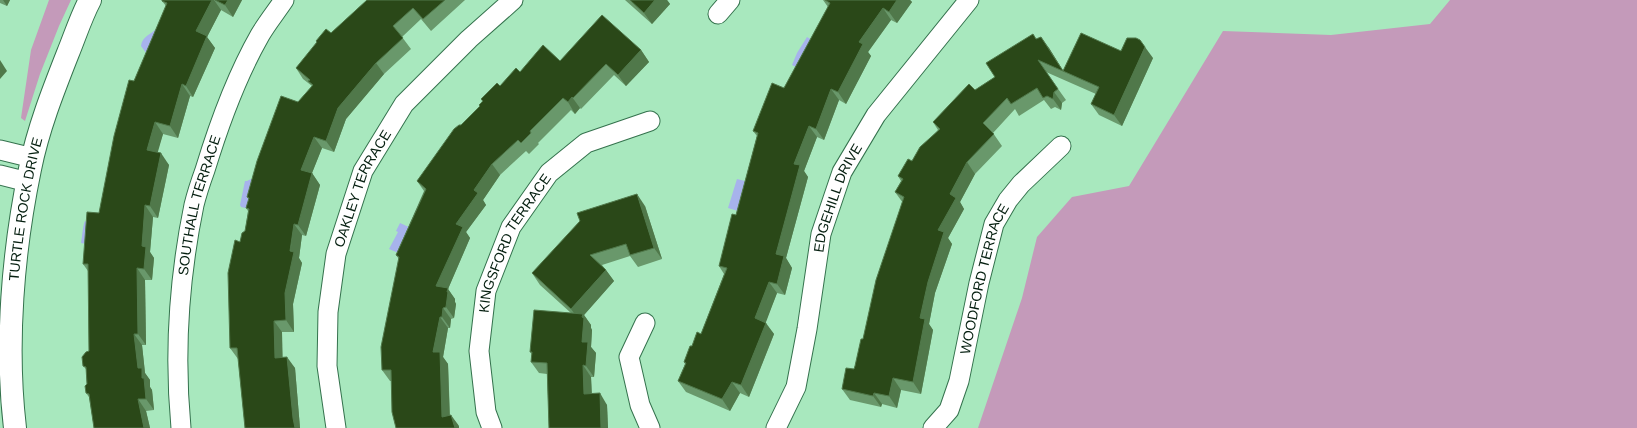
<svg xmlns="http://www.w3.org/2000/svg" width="1637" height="428" font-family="Arial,sans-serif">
<rect width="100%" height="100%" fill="#a8e8be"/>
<g fill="#c49aba">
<path d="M49 0H71L59 26 40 74 25 121 21 118 31 50Z"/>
<path d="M1450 0H1637V428H978L1022 298 1037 237 1072 197 1129 186 1223 31 1331 35 1430 24Z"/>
</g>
<g fill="#a7b3ec">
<path d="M157 28 146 53 141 46C142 36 152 34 157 28Z"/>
<path d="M807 37 819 44 803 71 792 65 797 53Z"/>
<path d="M251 179 260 182 250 209 241 207 240 205 245 181H247Z"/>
<path d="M737 179 749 182 745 213 728 208Z"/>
<path d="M85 221 88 223 86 244 81 243C82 238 83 224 85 221Z"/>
<path d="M400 223 411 228 401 254 389 249 398 232 396 231Z"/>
</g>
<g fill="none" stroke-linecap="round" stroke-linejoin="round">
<g stroke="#34724d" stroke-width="21">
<g id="street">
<path d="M718 14 730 0"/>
<path d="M0 150 33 158"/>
<path d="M0 175 28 182"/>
<path d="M645 323 629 357 640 405 650 428"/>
<path id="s1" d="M181 428C174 354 179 278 194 205 197 193 201 181 205 170 219 124 236 77 260 35 267 23 276 12 284 0"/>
<path id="s2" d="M336 428 327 366 328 312 336 254 363 171 404 104 469 39 513 0"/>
<path id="s3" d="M492 428 486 412 479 351 486 291 511 227 549 173 586 143 650 121"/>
<path id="s4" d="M776 428 796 387 807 329 821 234 842 172 876 115 969 0"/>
<path id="s5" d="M933 428 949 410 959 381 979 283 994 224 1008 200 1021 184 1061 146"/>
</g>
</g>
<g stroke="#34724d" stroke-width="24">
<g id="secondary">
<path id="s6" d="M15 428C5 344 13 251 30 169 38 129 53 91 68 53 75 36 81 17 90 0"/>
</g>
</g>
<use href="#street" stroke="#fff" stroke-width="19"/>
<use href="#secondary" stroke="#fff" stroke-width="22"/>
</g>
<g fill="#69986b">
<path d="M0 0H10L7 6 0 3Z"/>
<path d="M162 0H242L233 17 221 10 207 37 215 48 193 97 190 96 178 138 163 134 157 152 169 165 158 218 153 217 150 252 154 258 152 280H145L146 345H142L145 373 150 380V387L152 390 154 410 146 411 150 428H94L89 397 86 393 87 384 86 369 83 366 89 351 88 271 83 264 99 213 134 81 166 6 162 1Z"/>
<path d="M367 0H465L431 31 421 19 402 37 411 49 384 74 346 119 334 152 322 148 312 173 320 185 306 236 302 235 299 258 302 263 293 304 294 332H282V357L295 368 300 428H245L238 359 230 348 240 242 245 231 248 211 246 208 249 199 247 197 298 102 312 86 303 79 296 68 317 43 316 41 331 33Z"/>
<path d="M625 0H667L670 4 652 24Z"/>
<path d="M823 0H910L912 2 897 23 891 20 868 52 871 56 846 104 839 100 824 140 817 137 804 171 808 177 786 258 792 268 785 295 777 293 765 323 774 334 749 397 740 393 730 411 686 392 678 381 685 364 684 362 692 346 701 334 724 274 719 266 736 215 757 136 753 131 784 88 828 7Z"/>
<path d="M1036 39 1049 48 1063 71 1121 51 1153 58 1122 126 1099 115 1091 104 1096 94 1046 72 1066 100 1062 103 1061 110 1055 107 1051 109 1044 100 1019 116 1015 109 993 133 1002 146 975 174 960 202 964 209 948 238 952 244 935 293 929 324 933 330 921 394 901 390 897 408 882 404 881 407 850 400 842 389 854 369 903 203 895 192 901 181 898 176 912 161 938 130 933 122 975 90 995 77Z"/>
<path d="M641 50 649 62 626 86 614 75 581 109 580 108 575 114 571 110 538 143 539 144 529 154 526 151 500 175 483 200 486 205 466 232 470 238 448 289 455 299V302L456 304 454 318 451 319 450 328H448L443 357 448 364 450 415 459 426 391 381H390L382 370 399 259 396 255 424 191 417 181 461 125 480 107 482 101 481 99 520 72 560 61Z"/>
<path d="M645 206 662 259 638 267 630 256 602 265 614 281 584 315 591 325V328L592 330 591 347 596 353 594 377H591L592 393 607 405 608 428H549L547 374 539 373 531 362 532 354 530 352 571 313 540 285 532 273Z"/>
</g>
<g fill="#50784a">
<path d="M3 0H10L7 6Z"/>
<path d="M212 0H214L221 10 207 37 215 48 193 97 186 86 196 31Z"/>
<path d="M228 0H242L233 17 225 5Z"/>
<path d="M655 0H667L670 4 652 24 644 13Z"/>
<path d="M897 0H910L912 2 897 23 889 12Z"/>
<path d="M883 8 891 20 868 52 871 56 846 104 838 92 859 42Z"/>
<path d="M1041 37 1049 48 1064 72 1063 71Z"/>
<path d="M1145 47 1153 58 1122 126 1114 115Z"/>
<path d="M641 50 649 62 626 86 618 75Z"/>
<path d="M0 60 7 71 0 79Z"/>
<path d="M376 63 384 74 346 119 334 152 326 141 338 108Z"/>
<path d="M182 84 190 96 178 138 170 126Z"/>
<path d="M831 89 839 100 824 140 816 129Z"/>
<path d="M1054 92 1062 103 1061 110 1053 99Z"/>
<path d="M572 97 580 108 575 114 568 102Z"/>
<path d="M155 122 163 134 155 162 147 150Z"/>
<path d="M809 126 817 137 804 171 808 177 786 258 792 268 785 295 777 284 776 254 794 164Z"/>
<path d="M314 137 322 148 312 173 320 185 306 236 298 225 301 170Z"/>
<path d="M161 153 169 165 158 218 150 206Z"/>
<path d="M967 162 975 174 960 202 964 209 948 238 952 244 935 293 929 324 933 330 921 394 913 382 920 318 938 230 950 194Z"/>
<path d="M492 164 500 175 483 200 486 205 466 232 470 238 448 289 455 299V302L456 304 454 318 446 307 436 286 456 224 474 190Z"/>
<path d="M637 194 645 206 662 259 654 248Z"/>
<path d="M145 205 153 217 150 252 154 258 152 280 144 269 142 246Z"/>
<path d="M294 224 302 235 299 258 302 263 293 304 294 332 286 320 285 293Z"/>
<path d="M137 268 145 280 146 345 138 334Z"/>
<path d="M606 270 614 281 584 315 591 325V328L592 330 591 347 596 353 594 377 586 366 579 320 571 309Z"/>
<path d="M769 282 777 293 763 330 755 318Z"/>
<path d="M443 308 451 319 450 328 442 317Z"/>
<path d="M440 317 448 328 443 357 448 364 450 428 442 417 433 352Z"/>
<path d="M274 321 282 332 283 369 275 358Z"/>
<path d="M766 323 774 334 749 397 741 385Z"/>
<path d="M134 334 142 345 145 373 150 380V387L152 390 154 410 146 399 138 368Z"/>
<path d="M287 357 295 368 300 428H295L293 418Z"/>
<path d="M583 365 591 377 592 405 584 394Z"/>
<path d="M893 378 901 390 897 408 889 396Z"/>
<path d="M732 382 740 393 730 411 722 399Z"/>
<path d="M600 393 607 405 608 428H601Z"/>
<path d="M874 393 882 404 881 407 873 396Z"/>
<path d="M138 399 146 411 150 428H144Z"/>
<path d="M451 415 459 426V428H455Z"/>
</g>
<g fill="#2a4818" stroke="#50784a">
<path d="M162 0H212L196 31 207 36 186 86 182 84 170 126 155 122 147 150 161 153 150 206 145 205 142 246 146 247 144 269 137 268 138 334H134L138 368H142V378H144L146 399H138L144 428H94L89 394 86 393 85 386 87 384 86 367 83 366 82 357 86 352 89 351 88 264H83L87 212 99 213 114 136 129 80 134 81 167 3 162 1Z"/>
<path d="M215 0H228L225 5Z"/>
<path d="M367 0H445L423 19 413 8 393 26 403 38 376 63 338 108 326 141 314 137 301 170 312 173 298 225 294 224 290 251 294 252 285 293 286 320 274 321 275 358 287 357 293 418 295 428H245L237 348H230L228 273 235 240 240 242 242 233 245 231 249 209 246 208 249 198 247 197 257 161 281 96 298 102 313 85 308 81 310 80 296 68 317 42 316 41 326 29 331 33Z"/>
<path d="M630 0H655L644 13Z"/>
<path d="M825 0H897L889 12 883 8 859 42 863 44 838 92 831 89 816 129 809 126 794 164 800 165 776 254 784 256 777 284 769 282 755 318 766 323 741 385 732 382 722 399 678 381 686 363 684 362 690 346H692L697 332 701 334 727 268 719 266 732 214 736 215 758 133 753 131 772 83 784 88 830 3Z"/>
<path d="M602 15 641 50 618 75 606 64 573 98 572 97 568 102 563 98 530 131 531 133 521 143 518 140 492 164 474 190 478 193 456 224 463 227 436 286 448 288 447 292H448L446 307 443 308 442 317H440L433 352H440L442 417 451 415 455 428H396L392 412 391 370H382L381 347 399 257 396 255 426 189 417 181 454 129 459 125H461L480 106 479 105 483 101 481 99 497 83 500 86 516 68 520 72 543 45 560 61Z"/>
<path d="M1081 33 1121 51 1127 38H1136L1140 40 1145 47 1114 115 1091 104 1099 87 1038 60 1058 89 1054 92 1053 99 1047 96 1043 98 1037 88 1011 104 1007 98 983 123 994 134 967 162 950 194 956 198 938 230 944 232 928 282 920 318 925 319 913 382 893 378 889 396 874 393 873 396 842 389 846 368 854 369 855 366 861 339H863L876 280 904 197 895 192 903 179 898 176 908 159 912 161 920 147 940 129 933 122 969 84 975 90 995 77 986 63 1033 34 1036 39 1041 37 1063 71Z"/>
<path d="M637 194 654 248 630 255 626 244 590 255 606 270 571 309 532 273 580 221 577 213Z"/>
<path d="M534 310 583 314 582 317 584 318 582 342H588L586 366 583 365 584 394 600 393 601 428H549L547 363 531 362 532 352H530Z"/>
</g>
<g text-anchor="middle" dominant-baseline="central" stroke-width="4" stroke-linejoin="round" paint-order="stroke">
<g font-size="14" fill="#051f10" stroke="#b5f6cb">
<text stroke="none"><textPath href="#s2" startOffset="246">OAKLEY TERRACE</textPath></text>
<text stroke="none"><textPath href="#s4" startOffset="240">EDGEHILL DRIVE</textPath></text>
<text stroke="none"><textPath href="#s1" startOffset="225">SOUTHALL TERRACE</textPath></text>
<text stroke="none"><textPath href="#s6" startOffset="220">TURTLE ROCK DRIVE</textPath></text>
<text stroke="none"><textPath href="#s3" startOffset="194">KINGSFORD TERRACE</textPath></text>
<text stroke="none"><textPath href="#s5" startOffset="160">WOODFORD TERRACE</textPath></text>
</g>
</g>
</svg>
